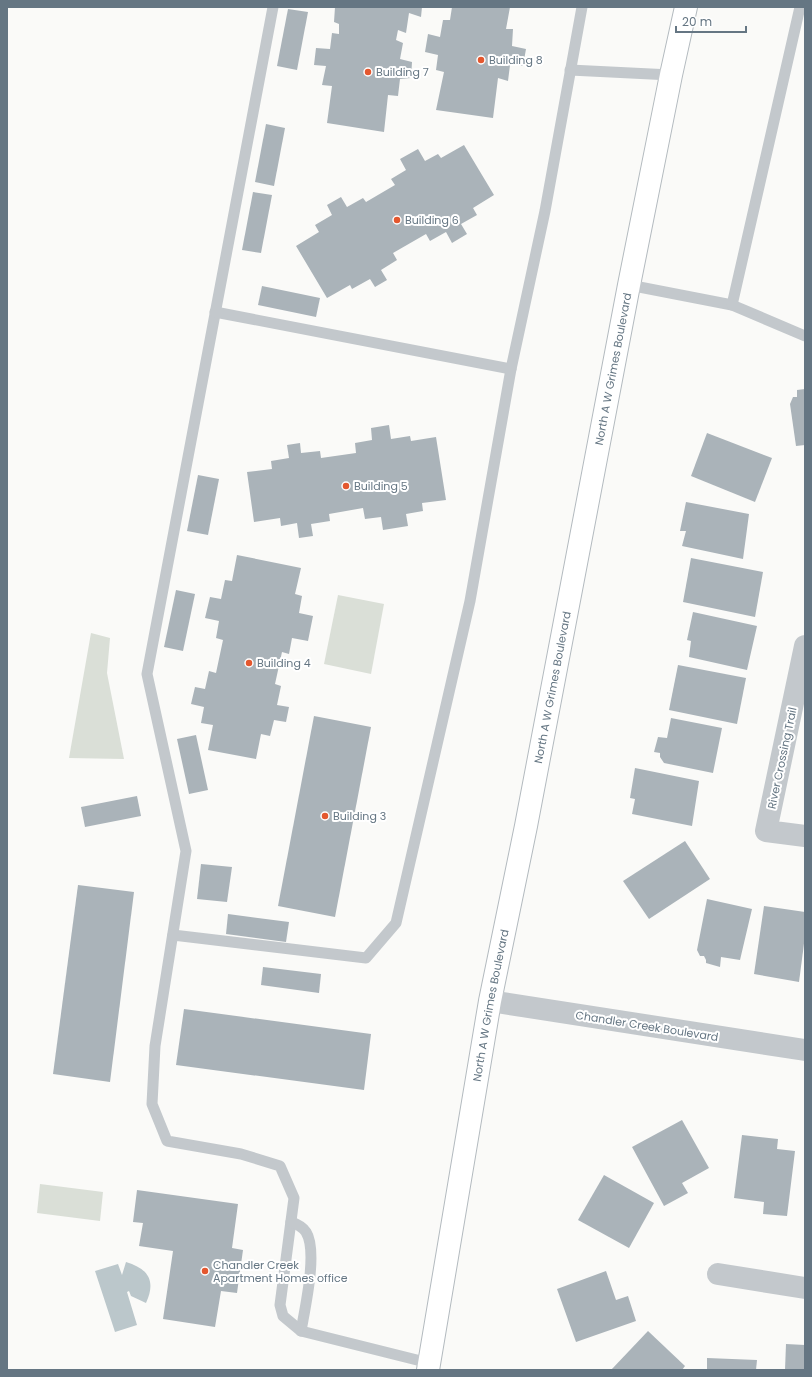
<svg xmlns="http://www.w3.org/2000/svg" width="812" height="1377" font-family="Poppins,sans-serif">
<rect width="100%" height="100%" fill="#fafaf8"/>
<g fill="#dadfd7">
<path d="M338 595 384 604 371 674 324 664Z"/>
<path d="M91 633 110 638 107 673 124 759 69 758Z"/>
<path d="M40 1184 103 1192 100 1221 37 1213Z"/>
</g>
<path fill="#bbc7cb" d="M126 1262C149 1269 156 1281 146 1303L131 1296 129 1291 127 1292 137 1325 115 1332 95 1271 118 1264 122 1275Z"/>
<g fill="#aab3b9">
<path d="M335 7H422L421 17 409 13 406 33 398 30 396 40 403 43 400 59 412 62 411 78 400 79 398 96 388 95 384 132 327 123 332 86 322 85 326 66 314 65 316 48 330 49 332 33 339 34V24L334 22Z"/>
<path d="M452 7H510L506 29H513L512 46 526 49 523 66 510 65 508 81 498 78 493 118 436 110 444 72 436 70 438 55 425 52 428 34 440 37 443 20H450Z"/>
<path d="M288 9 308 12 297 70 277 66Z"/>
<path d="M266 124 285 128 274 186 255 182Z"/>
<path d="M464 145 494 195 473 208 477 215 461 224 467 234 452 243 446 232 430 241 426 234 393 253 397 260 381 270 387 280 375 287 370 279 352 289 350 285 327 298 296 246 319 232 315 225 332 215 327 205 341 197 347 207 363 198 366 202 395 185 391 179 406 170 400 159 418 149 425 161 438 154 441 158Z"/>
<path d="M253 192 272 195 261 253 242 250Z"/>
<path d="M262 286 320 298 316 317 258 305Z"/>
<path d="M805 389V445L796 446 790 404 793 397H797V390Z"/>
<path d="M389 425 391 439 410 436 411 441 436 437 446 500 422 503 423 511 406 514 408 526 383 530 381 517 365 519 363 508 329 514 330 521 311 524 313 536 299 538 297 523 281 526 280 518 254 522 247 472 272 469 271 461 289 458 287 445 300 443 301 453 320 451 321 458 356 453 355 443 372 440 371 428Z"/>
<path d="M707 433 772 458 755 502 691 476Z"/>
<path d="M198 475 219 479 208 535 187 531Z"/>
<path d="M686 502 749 514 743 559 682 546 686 531H680Z"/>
<path d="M237 555 301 568 295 594 302 596 299 613 313 616 308 641 292 638 289 654 282 652 275 684 281 686 277 705 289 707 286 722 274 720 270 736 261 734 256 759 208 750 213 725 201 723 204 707 191 704 195 687 205 689 209 671 216 673 223 640 216 638 219 621 205 618 210 597 221 599 225 580 232 581Z"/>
<path d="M691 558 763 572 755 617 683 602Z"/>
<path d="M176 590 195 594 183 651 164 647Z"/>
<path d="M693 612 757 626 747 670 689 657 691 641 687 640Z"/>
<path d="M678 665 746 678 737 724 669 710Z"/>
<path d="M314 716 371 727 335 917 278 906Z"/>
<path d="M671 718 722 728 713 773 664 763 660 757V753L654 752 658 737 667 738Z"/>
<path d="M196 735 208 790 189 794 177 739Z"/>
<path d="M635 768 699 781 692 826 632 814 635 799 630 798Z"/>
<path d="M137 796 141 816 85 827 81 807Z"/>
<path d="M685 841 710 879 649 919 623 881Z"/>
<path d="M201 864 232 867 227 902 197 899Z"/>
<path d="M78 885 134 892 110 1082 53 1074Z"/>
<path d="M707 899 752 909 740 960 721 957 720 967 706 963V960L704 956H700L697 950Z"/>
<path d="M764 906 805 912V936L799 982 754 974Z"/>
<path d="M228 914 289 922 286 942 226 934Z"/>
<path d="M263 967 321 974 319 993 261 985Z"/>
<path d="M184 1009 371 1034 364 1090 176 1065Z"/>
<path d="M682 1120 709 1168 682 1183 688 1193 664 1206 632 1147Z"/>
<path d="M742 1135 778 1139 777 1149 795 1151 787 1216 763 1214 764 1202 734 1198Z"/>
<path d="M604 1175 654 1203 629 1248 578 1220Z"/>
<path d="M137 1190 238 1204 232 1248 243 1250 237 1293 221 1291 215 1327 163 1319 173 1251 139 1246 143 1223 133 1222Z"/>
<path d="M606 1271 616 1300 628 1296 636 1321 576 1342 557 1289Z"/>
<path d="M648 1331 685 1366 682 1370H611Z"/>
<path d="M786 1344 805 1345V1370H785Z"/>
<path d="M707 1358 757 1360 756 1370H707Z"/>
</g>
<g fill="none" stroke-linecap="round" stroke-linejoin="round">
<g stroke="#b3babf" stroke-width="24">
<g id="secondary">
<path id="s1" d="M428 1370 490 1001 526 826 629 285 671 75 686 7"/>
</g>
</g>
<g stroke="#c3c8cc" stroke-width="11">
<path d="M273 7 147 674 186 851 155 1046 152 1104 167 1141 241 1154 280 1166 294 1198 280 1305 283 1316 301 1331 429 1363"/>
<path d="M570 70 671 75"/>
<path d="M629 285 732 305 800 7"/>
<path d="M732 305 805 336"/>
<path d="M215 312 511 369"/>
<path d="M173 935 366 958 396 923 470 601 511 369 545 211 582 7"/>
<path d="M291 1222C297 1224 302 1226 306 1232 318 1251 305 1308 301 1331"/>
</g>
<g stroke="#c3c8cc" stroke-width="22">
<path d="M805 646 766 831 805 836"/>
<path d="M718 1274 805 1288"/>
</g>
<path stroke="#c3c8cc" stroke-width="22" d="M490 1001 805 1050"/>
<use href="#secondary" stroke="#fff" stroke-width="22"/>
</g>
<g fill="#e4572e" stroke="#fff" stroke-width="1.5">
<circle cx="481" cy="60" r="4"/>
<circle cx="368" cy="72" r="4"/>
<circle cx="397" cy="220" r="4"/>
<circle cx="346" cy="486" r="4"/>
<circle cx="249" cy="663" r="4"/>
<circle cx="325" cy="816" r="4"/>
<circle cx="205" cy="1271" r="4"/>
</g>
<g text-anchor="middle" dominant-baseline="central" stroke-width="4" stroke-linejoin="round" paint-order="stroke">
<g font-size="11" fill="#657683" stroke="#fff" text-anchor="start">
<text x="489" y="60">Building 8</text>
<text x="376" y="72">Building 7</text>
<text x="405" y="220">Building 6</text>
<text x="354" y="486">Building 5</text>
<text x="257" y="663">Building 4</text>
<text x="333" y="816">Building 3</text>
<text x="213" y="1265">Chandler Creek<tspan x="213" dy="13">Apartment Homes office</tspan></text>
</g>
<g font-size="11" fill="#657683" stroke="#fff">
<text stroke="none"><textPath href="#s1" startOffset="1018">North A W Grimes Boulevard</textPath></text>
<text stroke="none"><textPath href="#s1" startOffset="694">North A W Grimes Boulevard</textPath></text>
<text transform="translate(782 758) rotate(-78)">River Crossing Trail</text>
<text stroke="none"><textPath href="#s1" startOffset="370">North A W Grimes Boulevard</textPath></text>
<text transform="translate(647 1026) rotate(9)">Chandler Creek Boulevard</text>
</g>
</g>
<rect width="812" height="1377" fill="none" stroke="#657683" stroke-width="16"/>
<path d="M676 26v6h70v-6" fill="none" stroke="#657683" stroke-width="2"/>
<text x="682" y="26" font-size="12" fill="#657683" stroke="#ffffff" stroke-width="3" paint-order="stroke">20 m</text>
</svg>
